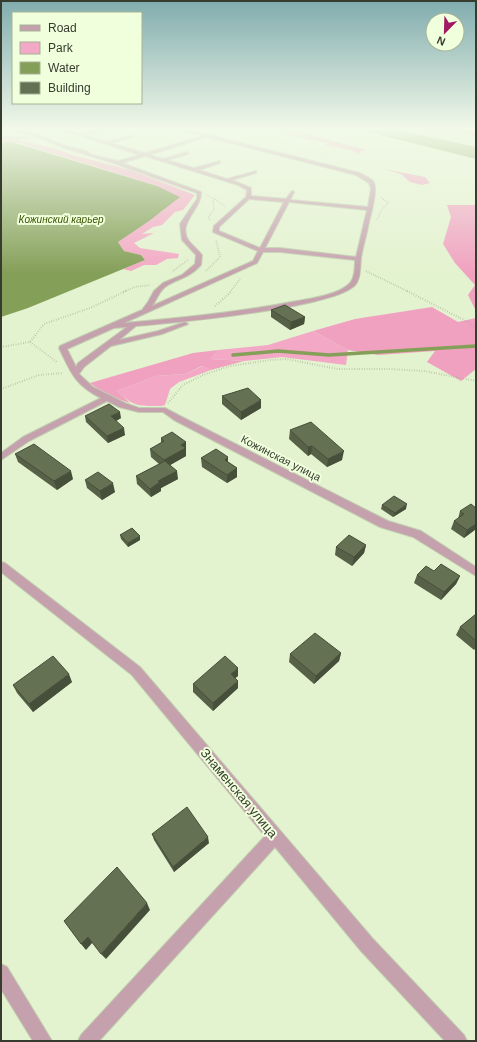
<svg xmlns="http://www.w3.org/2000/svg" width="477" height="1042" font-family="Arial,sans-serif">
<rect width="100%" height="100%" fill="#e3f2cf"/>
<path fill="#d7e8bf" d="M390 128H476V147Z"/>
<g fill="#f3a8c5">
<path d="M11 138 57 149 69 154 130 170 195 195 183 210 175 212 162 225 153 227 142 234 154 233 134 243 140 248 179 254 178 258 167 259 156 265H144L131 271 123 269 145 260 141 255 124 251 118 242 165 209 157 186 16 142 1 143V141Z"/>
<path d="M313 331 348 350 346 365 282 357 244 361 211 359 218 350 268 345Z"/>
<path d="M203 366 211 370 179 382 170 389 165 405 162 406C138 406 134 407 117 391L156 376 185 374Z"/>
</g>
<g fill="#f0a1c0">
<path d="M286 128 366 150 359 152 362 155 351 150 324 145 330 144 298 137 275 129 286 130Z"/>
<path d="M383 169 425 177 430 183 422 185 410 182 401 174Z"/>
<path d="M447 205H476V311L468 295 475 285 455 263 443 244 451 217Z"/>
<path d="M432 307 458 322 476 318V369L461 381 427 362 435 351 378 355 348 350 313 331 355 319Z"/>
<path d="M218 350 211 359 244 361 211 370 202 366 185 374 156 376 117 391 130 403 106 395 90 383 193 353Z"/>
</g>
<g fill="#849f58">
<path d="M352 128H390L476 147V159Z"/>
<path d="M12 142 157 186 180 197 149 221 118 242 124 251 141 255 145 260 28 308 1 317V143Z"/>
</g>
<g fill="none" stroke-linecap="round" stroke-linejoin="round">
<path stroke="#849f58" stroke-width="3.5" d="M233 355 278 351 329 355 476 346"/>
<g stroke="#c1ceaf" stroke-width="2">
<g id="minor">
<path d="M11 128 37 134 63 145 86 151 92 155 118 161 140 155 56 128H62L81 134 105 128V130L85 135 107 142 133 135V137L111 143 145 153 203 136 174 128H181L360 173C363 175 370 178 373 181 379 188 371 214 369 222 367 234 363 246 361 258 360 267 361 277 356 284 339 308 171 323 136 326L119 340 158 331 185 322 188 324 162 334 111 346 84 367 79 374 93 387 125 403 139 408H165L180 416 388 521 421 531 476 567V576L413 537 380 527 174 420 163 412H139L119 407 107 401 29 441 1 460V453L23 437 101 398C75 385 71 373 59 348L60 346 142 310 148 302 154 291 163 283 182 275 195 264 196 255 182 240 180 224 197 199V193L113 163 61 147 35 136 19 133ZM207 137 356 175 369 183 371 189 368 207 290 200 294 192 292 191 286 199 251 196V188L232 180 256 173V171L227 179 199 170 220 163V161L194 168 167 160 188 154V152L163 159 149 155ZM145 156 238 185 247 190 246 197 214 226 213 232 258 251 253 261 152 306C158 298 159 290 168 285 180 278 190 277 201 265L202 255C198 250 193 246 189 241 176 224 202 209 201 192L122 163ZM249 199 284 202 260 248 219 231V227ZM289 202 367 210 356 257 280 248H265ZM263 252H280L355 260C355 267 355 279 349 284 337 295 313 298 297 301 240 312 182 318 124 323L257 263ZM127 327 78 363 76 367 67 349 114 328Z"/>
<path d="M456 128H462L476 134V136Z"/>
<path d="M1 137H28L30 138 1 139Z"/>
<path d="M1 562 5 563 140 667 373 939 464 1035 467 1041H445L361 951 275 847 99 1041H78L81 1035 265 836 132 675 1 572Z"/>
<path d="M1 964 7 967 52 1041H33L1 989Z"/>
</g>
</g>
<g stroke="#a3ae94" stroke-width="1" stroke-dasharray="0.5 1.5" stroke-linecap="butt">
<path d="M232 128 247 132"/>
<path d="M232 133 256 134 330 157"/>
<path d="M206 195 217 200"/>
<path d="M381 197 384 200"/>
<path d="M213 198V200"/>
</g>
<g stroke="#a3ae94" stroke-width="1.5" stroke-dasharray="0.5 1.5" stroke-linecap="butt">
<path d="M215 199 226 207"/>
<path d="M210 220 208 218 214 210 213 199"/>
<path d="M377 220 381 211 388 203 383 199"/>
<path d="M173 271 189 259"/>
<path d="M206 271 220 257 216 240"/>
<path d="M366 271 409 292"/>
<path d="M123 292 135 287 150 285"/>
<path d="M230 292 240 279"/>
</g>
<g stroke="#a3ae94" stroke-width="2" stroke-dasharray="0.5 2" stroke-linecap="butt">
<path d="M407 291 464 320 476 328"/>
<path d="M215 306 232 291"/>
<path d="M30 342 58 363"/>
<path d="M1 347 30 342 44 324 90 308 126 291"/>
<path d="M1 389 39 375 63 373"/>
<path d="M168 403 183 385 203 375 230 366 270 360 287 359 337 369H390L424 371 476 381"/>
</g>
<use href="#minor" fill="#c5a1ae" fill-rule="evenodd"/>
</g>
<g fill="#566147">
<path d="M271 310 305 317 304 324 290 330 271 317Z"/>
<path d="M222 396 261 408 241 420 222 404Z"/>
<path d="M85 416 121 418 116 421 125 435 108 443 86 422Z"/>
<path d="M290 430 342 460 327 467 311 454 308 456 289 439Z"/>
<path d="M161 438 186 442V456L170 465 178 479 161 488V491L151 497 137 484 136 476 159 464 151 457 150 449 161 443Z"/>
<path d="M15 454 73 479 57 490 18 462Z"/>
<path d="M228 457V462L237 468V477L227 483 202 467 201 458Z"/>
<path d="M85 480 115 492 102 500 87 488Z"/>
<path d="M382 505 406 509 393 517 381 509Z"/>
<path d="M476 508V529L464 538 451 529 454 521 458 519 460 511Z"/>
<path d="M120 535 140 540 128 547 121 539Z"/>
<path d="M366 545 364 553 352 566 335 555 336 547Z"/>
<path d="M434 571 460 576 456 584 441 600 414 583 417 575Z"/>
<path d="M476 614V648L474 650 456 635 460 627Z"/>
<path d="M341 653 339 661 314 684 289 662 290 654Z"/>
<path d="M238 676 235 678 238 688 213 711 193 692V684Z"/>
<path d="M72 682 33 712 17 693 13 685Z"/>
<path d="M152 834 209 843 174 872 154 840Z"/>
</g>
<g fill="#464f3a">
<path d="M305 317 304 324 290 330 291 322Z"/>
<path d="M261 400V408L241 420V412Z"/>
<path d="M120 412 121 418 112 423 111 416Z"/>
<path d="M124 428 125 435 108 443 107 436Z"/>
<path d="M186 442V456L165 468 164 460 181 445Z"/>
<path d="M312 446 311 454 308 456V447Z"/>
<path d="M344 451 342 460 327 467 328 459Z"/>
<path d="M228 457V466L225 460Z"/>
<path d="M237 468V477L227 483V475Z"/>
<path d="M71 471 73 479 57 490 54 481Z"/>
<path d="M177 471 178 479 161 488V491L151 497 150 489 158 481Z"/>
<path d="M113 483 115 492 102 500 100 491Z"/>
<path d="M407 504 406 509 393 517 395 513Z"/>
<path d="M476 524V529L464 538 467 530Z"/>
<path d="M140 536V540L128 547V543Z"/>
<path d="M366 545 364 553 352 566 354 557Z"/>
<path d="M460 576 456 584 441 600 444 592Z"/>
<path d="M341 653 339 661 314 684 316 676Z"/>
<path d="M238 668V676L231 682V674Z"/>
<path d="M69 674 72 682 33 712 29 704Z"/>
<path d="M238 681V688L213 711V703Z"/>
<path d="M208 837 209 843 174 872 173 867Z"/>
<path d="M147 903 150 910 106 959 101 954Z"/>
<path d="M88 937 93 942 86 950 81 944Z"/>
</g>
<g fill="#647153" stroke="#464f3a">
<path d="M285 305 305 317 291 322 271 310Z"/>
<path d="M248 388 261 400 241 412 222 396Z"/>
<path d="M109 404 120 412 111 416 124 428 107 436 85 416Z"/>
<path d="M311 422 344 451 328 459 312 446 308 447 290 430Z"/>
<path d="M172 432 186 442 181 445 186 448 164 460 150 449 164 441 161 438Z"/>
<path d="M34 444 71 471 54 481 15 454Z"/>
<path d="M216 449 228 457 225 460 237 468 227 475 201 458Z"/>
<path d="M165 461 177 471 158 481 160 482 150 489 136 476Z"/>
<path d="M98 472 113 483 100 491 85 480Z"/>
<path d="M394 496 407 504 395 513 382 505Z"/>
<path d="M471 504 476 508V524L467 530 454 521 464 514 460 511Z"/>
<path d="M132 528 140 536 128 543 120 535Z"/>
<path d="M349 535 366 545 354 557 336 547Z"/>
<path d="M441 564 460 576 444 592 417 575 426 566 434 571Z"/>
<path d="M476 614V641L460 627Z"/>
<path d="M315 633 341 653 316 676 290 654Z"/>
<path d="M53 656 69 674 29 704 13 685Z"/>
<path d="M225 656 238 668 231 674 238 681 213 703 193 684Z"/>
<path d="M187 807 208 837 173 867 152 834Z"/>
<path d="M117 867 147 903 101 954 88 937 81 944 64 921Z"/>
</g>
<linearGradient id="sky" x2="0" y2="1"><stop stop-color="#80acae"/><stop offset="0.47" stop-color="#f2f9e9"/><stop offset="1" stop-color="#f2f9e9" stop-opacity="0"/></linearGradient>
<rect width="477" height="274" fill="url(#sky)"/>
<g text-anchor="middle" dominant-baseline="central" stroke-width="4" stroke-linejoin="round" paint-order="stroke">
<g font-size="10" font-style="italic" fill="#3b5300" stroke="#f0ffdc">
<text x="61" y="219">Кожинский карьер</text>
</g>
<g font-size="11" fill="#373c2f" stroke="#f0ffdc">
<text transform="translate(281 458) rotate(27)">Кожинская улица</text>
</g>
<g font-size="13" fill="#373c2f" stroke="#f0ffdc">
<text transform="translate(239 793) rotate(50)">Знаменская улица</text>
</g>
</g>
<rect width="477" height="1042" fill="none" stroke="#373c2f" stroke-width="4"/>
<rect x="12" y="12" width="130" height="92" fill="#f0ffdc" stroke="#a6b197"/>
<rect x="20" y="25" width="20" height="6" fill="#c5a1ae" stroke="#a6b197"/>
<text x="48" y="32" font-size="12" fill="#373c2f">Road</text>
<rect x="20" y="42" width="20" height="12" fill="#f3a8c5" stroke="#a6b197"/>
<text x="48" y="52" font-size="12" fill="#373c2f">Park</text>
<rect x="20" y="62" width="20" height="12" fill="#849f58" stroke="#a6b197"/>
<text x="48" y="72" font-size="12" fill="#373c2f">Water</text>
<rect x="20" y="82" width="20" height="12" fill="#647153" stroke="#a6b197"/>
<text x="48" y="92" font-size="12" fill="#373c2f">Building</text>
<g transform="translate(445 32) rotate(203)"><circle r="19" fill="#f0ffdc" stroke="#a6b197"/>
<path d="M0-3L7 15L0 10L-7 15Z" fill="#a21863"/>
<text y="-6" font-size="11" font-weight="bold" text-anchor="middle" fill="#373c2f">N</text>
</g>
</svg>
